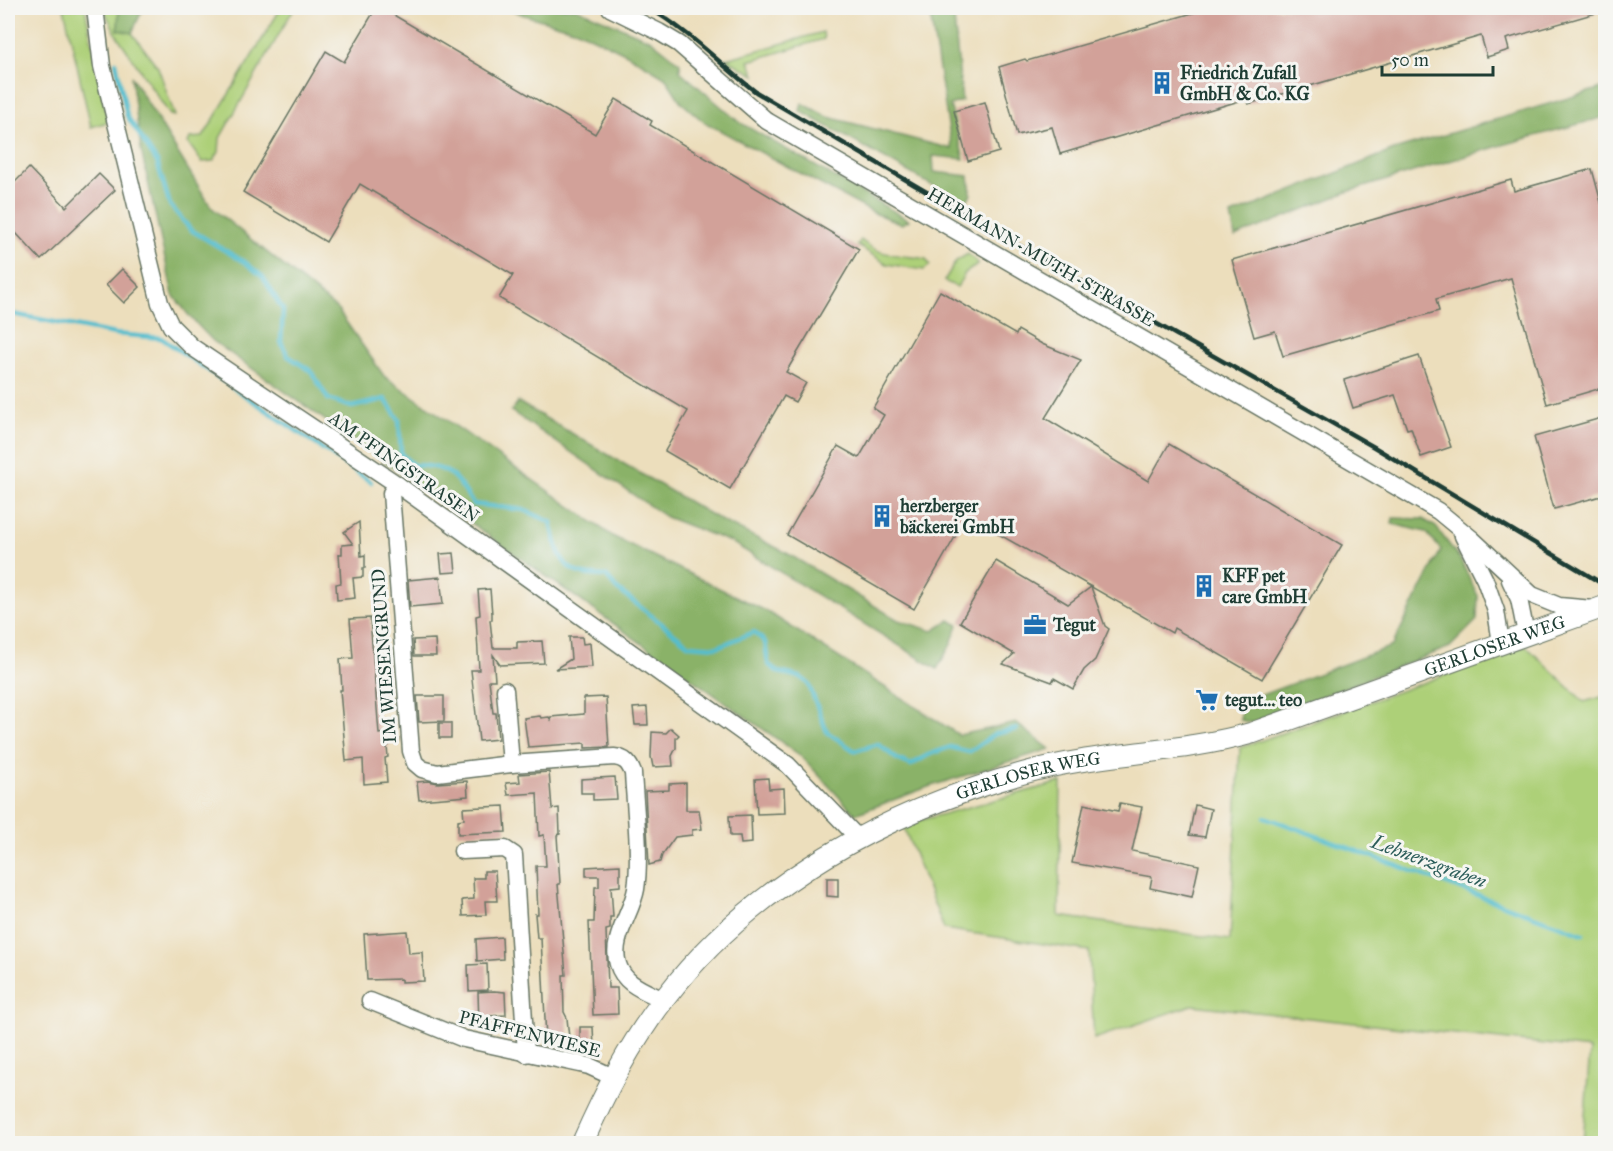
<svg xmlns="http://www.w3.org/2000/svg" width="1613" height="1151" font-family="'IM FELL Great Primer',serif">
<rect width="100%" height="100%" fill="#f6f6f2"/>
<filter id="ink" filterUnits="userSpaceOnUse"><feTurbulence type="fractalNoise" baseFrequency=".0167" numOctaves="2"/><feDisplacementMap in="SourceGraphic" scale="12" xChannelSelector="R" yChannelSelector="G"/><feConvolveMatrix kernelMatrix="1 2 1 2 8 2 1 2 1" color-interpolation-filters="sRGB"/></filter>
<filter id="wash" filterUnits="userSpaceOnUse"><feTurbulence type="fractalNoise" baseFrequency=".008" numOctaves="4" result="noise"/><feDisplacementMap in="SourceGraphic" scale="24" xChannelSelector="R" yChannelSelector="G"/><feGaussianBlur stdDeviation="1.35" result="paint"/><feColorMatrix in="noise" values="0 0 0 0 0 0 0 0 0 0 0 0 0 0 0 0 0 1.4 0 .05"/><feComposite in="paint" operator="in"/></filter>
<g filter="url(#wash)">
<rect width="100%" height="100%" fill="#ecdebc"/>
<g fill="#add078" stroke="#668656" stroke-width="1.5">
<path d="M64 8H85L108 122 91 127Z"/>
<path d="M104 8H119L118 30 132 33 158 67 175 116 170 115 118 37 106 14Z"/>
<path d="M281 8H294L220 138 219 152 213 161 202 162 188 143 190 138 203 137Z"/>
<path d="M823 32 824 39 749 61 755 75 726 59Z"/>
<path d="M861 240C881 258 901 254 926 259L930 265 924 270 887 264 857 245Z"/>
<path d="M968 254 979 264 965 273 957 287 944 281 956 261Z"/>
<path d="M1526 646 1584 702 1605 696V1143H1583L1590 1049 1192 1005 1094 1039 1089 951 944 929 903 825 1061 782 1059 916 1230 940 1240 748Z"/>
</g>
<g fill="#8ab268" stroke="#54784e" stroke-width="1.5">
<path d="M119 8H147L141 13 132 33 118 30Z"/>
<path d="M507 8H576L651 40 680 63V71L739 122 909 220 902 224 874 213 704 122 681 102 665 77 627 54 577 30 524 15Z"/>
<path d="M929 8H987L954 18 962 101 950 105 964 159 933 156 934 172 969 176 971 194 965 204 800 111 802 103 828 117 952 149Z"/>
<path d="M131 76 211 207 337 309 384 376 614 537 768 612 959 735 1016 723 1050 749 931 786 855 814 801 756 213 341 190 317 173 295 141 150Z"/>
<path d="M1605 87V117L1499 146 1347 192 1235 237 1231 215 1394 150Z"/>
<path d="M518 402 720 520 785 552 898 620 933 631 950 620 958 625 950 646 937 669 733 543 666 517 511 411Z"/>
<path d="M1393 518 1423 519 1436 527 1460 559 1478 596 1477 620 1450 647 1252 723 1240 720 1243 702 1392 646 1441 550 1426 532 1392 524Z"/>
</g>
<g fill="none" stroke-linecap="round" stroke-linejoin="round">
<g stroke="#53bdce" stroke-width="4.5">
<path d="M116 62 127 116 157 162 170 205 191 230 246 263 263 277 283 310 281 342 288 356 311 371 328 399 352 407 385 399 399 420 401 454 413 465C450 466 454 474 473 504L524 510 551 522C555 540 558 564 577 572 585 576 598 575 606 576L617 589 689 645 717 647 754 632 765 642 768 664 778 672 800 677 808 683 827 732 855 751 878 744 897 759 911 765 928 755 950 747 969 752 995 734 1017 729"/>
<path d="M8 313 115 334 161 338 371 482"/>
<path d="M1265 817 1583 934"/>
</g>
</g>
<g id="blocks">
<g fill="#d2a199">
<path d="M376 8H382L595 134 616 99 652 121 650 125 859 249 786 372 806 383 795 402 784 396 730 489 665 451 688 411 499 298 513 275 360 184 326 242 243 192 326 51 344 62Z"/>
<path d="M1210 8H1603V11L1506 39 1509 50 1487 57 1481 36 1248 104 1246 99 1060 154 1052 127 1017 135 999 67 1025 59 1027 61Z"/>
<path d="M985 102 999 152 968 161 954 111Z"/>
<path d="M29 168 66 207 99 174 115 190 41 260 16 233 8 241V206L13 201 8 195V189Z"/>
<path d="M1592 169 1605 217V387L1547 404 1511 278 1436 299 1439 311 1283 356 1275 331 1254 337 1232 260 1511 180 1514 191Z"/>
<path d="M122 269 140 287 124 303 106 285Z"/>
<path d="M940 291 1016 335 1018 330 1042 344 1081 360 1045 418 1148 481 1169 444 1342 545 1262 679 1174 628 1172 633 967 516 914 609 787 535 838 446 859 458 884 415 873 408Z"/>
<path d="M1419 356 1451 447 1421 457 1411 428 1407 429 1395 395 1353 408 1344 380Z"/>
<path d="M1605 417V495L1554 509 1534 437Z"/>
<path d="M359 522 361 556 365 555V568H363V577L353 578 355 598 337 600 336 584 341 583 339 554H342V545L353 544 344 532Z"/>
<path d="M454 553 456 572 442 573 440 554Z"/>
<path d="M996 561 1068 604 1091 587 1105 626 1109 629 1095 660 1084 670 1073 689 1054 678 1052 682 1003 664 1014 654 960 622Z"/>
<path d="M440 577 443 604 410 607 408 580Z"/>
<path d="M490 589 492 614V620H490L493 648H517V642L542 641 544 663 500 665 493 655 495 680H489L493 713H496L498 739 479 741 471 670H479L476 616 480 615 478 590Z"/>
<path d="M370 618 379 734 386 733 387 738 392 742 387 747 388 757 385 758 387 782 364 784 363 759 346 761 340 690H342L340 659 353 658 350 619Z"/>
<path d="M569 637H582L583 644 590 643 592 667 555 669 571 659Z"/>
<path d="M435 639 436 656H414L413 640Z"/>
<path d="M417 696H444V721L419 722Z"/>
<path d="M606 697 609 747 585 748V743L528 747 524 718 540 716 541 718 549 717 551 720V717L584 714V698Z"/>
<path d="M647 707 648 725H635L633 708Z"/>
<rect x="439" y="723" width="12" height="15"/>
<path d="M671 728 679 735 676 738V748L672 756 673 766 653 767 651 757 652 732 666 733Z"/>
<path d="M549 772 552 809 559 808 560 834 557 835 560 884H558L566 975H563L564 1012 567 1018 569 1038 546 1039 541 938H537L535 914H538L536 866H546L544 835 539 836 537 793 508 795 506 783 520 782 519 774Z"/>
<path d="M615 777 617 799 593 800V793H581V779Z"/>
<path d="M768 778 769 789 784 788 785 813 757 814 755 779Z"/>
<path d="M428 781 438 783 467 781 468 796 419 800 417 782Z"/>
<path d="M686 783V810H699L702 829 692 830V835L675 837 662 855 660 862 649 865 645 791 669 790V784Z"/>
<path d="M1120 803 1142 807 1132 851 1199 865 1192 897 1150 888 1152 877 1072 863 1084 804 1118 811Z"/>
<path d="M1195 805 1211 809 1205 837 1189 835Z"/>
<path d="M504 806 506 832 458 834V820L464 819 463 808Z"/>
<path d="M751 815 752 843 741 844 740 836H730L729 816Z"/>
<path d="M620 865V886L611 887 613 917H610V929L606 930 608 988H617L618 1014 593 1015 589 922H594L595 887H599V876H586V867Z"/>
<path d="M484 871H495L497 901H485L486 915 463 916 462 900 474 899 473 878H484Z"/>
<path d="M827 878H838V897L827 896Z"/>
<path d="M407 931 409 953 422 952 424 981 401 982V979L367 980 364 934Z"/>
<path d="M502 937 503 959 477 961 476 939Z"/>
<path d="M487 964 488 990 469 991 468 965Z"/>
<path d="M494 991 505 992 506 1015 490 1016 491 1024 479 1025 478 992Z"/>
<path d="M580 1027H593L594 1047H580Z"/>
</g>
</g>
</g>
<g filter="url(#ink)">
<use href="#blocks" fill-opacity="0" stroke="#677564" stroke-width="1.5"/>
<g fill="none" stroke-linecap="round" stroke-linejoin="round">
<g stroke="#677564" stroke-width="19">
<g id="minor">
<path d="M95 8 102 66 160 303 171 326 192 347 398 485 788 765 859 839"/>
<path d="M610 8 659 32 679 44 767 121 1438 511 1472 539 1532 595 1559 606 1593 609"/>
<path d="M398 485 391 493 411 751 415 763 422 769 437 773 511 764 614 757C625 758 629 763 633 773 635 808 641 856 636 889 632 913 610 939 618 964 624 985 646 991 663 1000"/>
<path d="M1463 536 1485 580 1496 611 1501 643"/>
<path d="M1510 580 1519 599 1526 634"/>
<path d="M505 690 511 764"/>
<path d="M462 851 505 849 514 855 526 1054"/>
<path d="M370 1001 464 1039 589 1066 613 1077"/>
</g>
</g>
<g stroke="#677564" stroke-width="23">
<g id="tertiary">
<path id="s1" d="M582 1144C605 1092 630 1043 665 998 753 883 887 811 1024 773 1099 752 1178 754 1252 733L1606 606"/>
</g>
</g>
<use href="#minor" stroke="#fff" stroke-width="16"/>
<use href="#tertiary" stroke="#fff" stroke-width="21"/>
<path stroke="#1f3d34" stroke-width="4.5" d="M649 8C689 31 720 64 756 92L988 228 1374 447 1606 586"/>
</g>
</g>
<defs>
<g id="building-bare" transform="scale(1.8)"><path d="M-4-6H4V6H1V3H-1V6H-4ZM-2.5-4.3h1.7v1.8h-1.7ZM.8-4.3h1.7v1.8H.8ZM-2.5-1h1.7V.8h-1.7ZM.8-1h1.7V.8H.8Z" fill="#1f6fb2" stroke="#f6f6f2" stroke-width="2.5" paint-order="stroke"/></g>
<g id="office-bare" transform="scale(1.8)"><path d="M-6-3h4V-5.5h4V-3h4V5H-6ZM-1-4.5V-3h2v-1.5ZM-6 0V1H6V0Z" fill="#1f6fb2" stroke="#f6f6f2" stroke-width="2.5" paint-order="stroke"/></g>
<g id="supermarket-bare" transform="scale(1.8)"><path d="M-6-5.5h2.5l.6 2H6L4.5 2H-2.5L-4.4-4H-6ZM-1.5 3.2a1.3 1.3 0 1 0 .1 0ZM3 3.2a1.3 1.3 0 1 0 .1 0Z" fill="#1f6fb2" stroke="#f6f6f2" stroke-width="2.5" paint-order="stroke"/></g>
</defs>
<g fill-rule="evenodd">
<use href="#building-bare" x="1162" y="83"/>
<use href="#building-bare" x="882" y="516"/>
<use href="#building-bare" x="1204" y="586"/>
<use href="#office-bare" x="1035" y="625"/>
<use href="#supermarket-bare" x="1207" y="700"/>
</g>
<g text-anchor="middle" dominant-baseline="central" stroke-width="6" stroke-linejoin="round" paint-order="stroke">
<g font-size="18" font-weight="bold" fill="#1f3d34" stroke="#f6f6f2" text-anchor="start">
<text x="1180" y="73">Friedrich Zufall<tspan x="1180" dy="21">GmbH &amp; Co. KG</tspan></text>
<text x="900" y="506">herzberger<tspan x="900" dy="21">bäckerei GmbH</tspan></text>
<text x="1222" y="576">KFF pet<tspan x="1222" dy="21">care GmbH</tspan></text>
<text x="1053" y="625">Tegut</text>
<text x="1225" y="700">tegut… teo</text>
</g>
<g font-size="18" fill="#1f3d34" stroke="#f6f6f2">
<text transform="translate(1041 257) rotate(30)">HERMANN-MUTH-STRASSE</text>
<text transform="translate(404 467) rotate(35)">AM PFINGSTRASEN</text>
<text stroke="none"><textPath href="#s1" startOffset="1089">GERLOSER WEG</textPath></text>
<text transform="translate(384 656) rotate(-94)">IM WIESENGRUND</text>
<text stroke="none"><textPath href="#s1" startOffset="603">GERLOSER WEG</textPath></text>
<text transform="translate(530 1034) rotate(14)">PFAFFENWIESE</text>
</g>
<g font-size="20" font-style="italic" fill="#2c5d5a" stroke="#f6f6f2">
<text transform="translate(1429 861) rotate(20)">Lehnerzgraben</text>
</g>
</g>
<rect width="1613" height="1151" fill="none" stroke="#f6f6f2" stroke-width="30"/>
<path d="M1382 66v9h111v-9" fill="none" stroke="#1f3d34" stroke-width="3"/>
<text x="1391" y="66" font-size="18" fill="#1f3d34" stroke="#f6f6f2" stroke-width="4.5" paint-order="stroke">50 m</text>
</svg>
